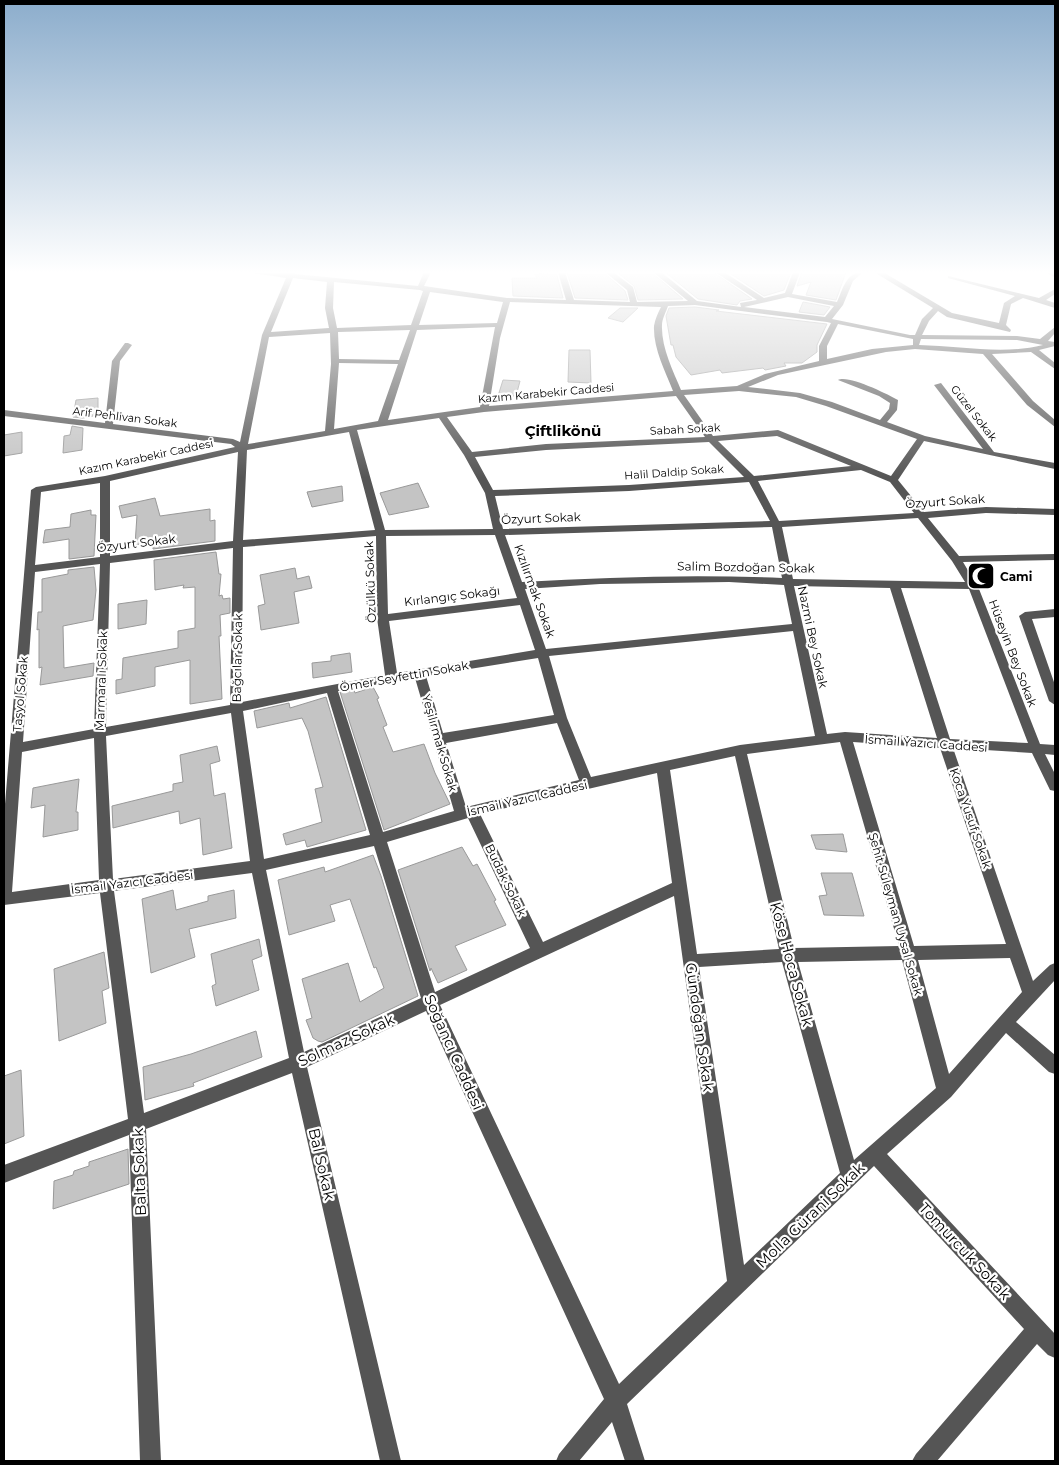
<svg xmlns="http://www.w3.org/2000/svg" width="1059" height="1465" font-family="Montserrat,sans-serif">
<rect width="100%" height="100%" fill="#fff"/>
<g fill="#c4c4c4" stroke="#999">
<path d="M556 272 563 298 513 296 512 278H537L535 274Z"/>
<path d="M567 272H603L625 291 628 300 575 298Z"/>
<path d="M617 272H651L683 299 638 300 634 286Z"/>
<path d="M665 272H713L752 299 740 301 737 305 698 299Z"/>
<path d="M728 272H791L784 290 764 296Z"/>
<path d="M802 272H846L836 300 806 295 811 282 797 286Z"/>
<path d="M803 302 830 307 824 315 799 312Z"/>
<path d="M695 307 719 310 716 311 827 324 817 345V352L802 363H784L786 366 765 370 763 368 722 373 720 370 691 375 676 357 673 345H671L666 316 669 308Z"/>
<path d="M620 308H638L623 322 608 318Z"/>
<path d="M569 350H590L591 383 568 382Z"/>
<path d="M503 380 520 381 516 396H498Z"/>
<path d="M98 398V415L83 418 73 417 76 400Z"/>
<path d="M72 426 83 428 82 450 63 453 64 436 70 435Z"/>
<path d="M22 432V453L4 456V435Z"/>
<path d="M418 483 429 507 389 515 380 493Z"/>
<path d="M342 486 343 501 312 507 307 492Z"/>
<path d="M155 498 160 516 210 509V521L215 520V541L153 549V542L135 545 137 515 122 518 119 506Z"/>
<path d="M91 510V515H96L94 556 69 559V539L43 543 45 530 70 527 71 514Z"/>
<path d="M216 552 219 574H221L219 596 222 595 223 599 230 598V613L220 615 221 636H219L222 699 190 704V660L155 667V686L116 694V680L122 679 123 658 178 648V631L195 628V587L183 588 184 585 155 590 154 560Z"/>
<path d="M971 566 991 570 992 586 978 583 971 572Z"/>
<path d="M94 567 96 590 93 620 63 626 64 668 94 663 93 676 40 685 42 667 39 668V629L37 630 38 612H42V579L68 574V570Z"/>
<path d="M295 568 297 579 309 576 312 588 294 592 299 623 261 630 258 606 265 604 260 575Z"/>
<path d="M147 600 146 624 118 629V604Z"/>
<path d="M350 653 352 672 313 678 312 663 331 661V656Z"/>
<path d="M373 687 379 698 377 699 387 725 383 727 393 752 424 744 435 773 450 804 384 830 340 692 354 690 355 693Z"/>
<path d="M326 697 366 830 307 847 305 840 286 845 283 834 322 822 315 789 323 787 308 731 302 718 257 728 254 711 289 703 290 708Z"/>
<path d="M217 746 220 761 210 764 214 796 225 793 232 848 203 855 200 818 180 824 179 811 113 828 112 806 173 791V784L183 782 180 755Z"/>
<path d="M79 779 76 812H78V830L43 837 45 805 31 808 33 788Z"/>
<path d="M843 834 847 852 816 849 811 835Z"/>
<path d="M462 847 473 866 477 864 496 900 494 901 506 925 455 946 467 970 438 983 431 968 430 971 398 870Z"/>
<path d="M373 855 381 876 418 996 322 1042 318 1041 313 1038 306 1020 312 1018 302 979 348 963 360 1002 384 988 376 967 374 968 350 899 330 905 335 921 289 935 278 880 324 867 325 872Z"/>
<path d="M821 873H852L864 916 824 915 819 896 827 895Z"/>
<path d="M173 890 176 910 208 901V896L234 890 236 918 189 929 195 957 151 973 142 899Z"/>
<path d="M259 939 262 956 252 960 259 990 216 1006 212 986 216 984 211 954Z"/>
<path d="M104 952 109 988 102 991 106 1023 59 1041 54 969Z"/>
<path d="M256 1031 262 1057 193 1083 194 1086 145 1100 143 1067 191 1054Z"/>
<path d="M21 1070 24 1136 4 1144V1076Z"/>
<path d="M128 1149 129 1184 53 1209 54 1181 73 1175 74 1171 89 1166V1162Z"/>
</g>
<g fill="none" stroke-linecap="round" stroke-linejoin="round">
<g fill="#555" fill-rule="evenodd">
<path d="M245 272H295V274L418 286 424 272H431L424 286 507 298 566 300 558 272H565L574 300 630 302 627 290 605 272H613L633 287 637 302 688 301 653 272H661L697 301 741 307 740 303 757 300 715 272H724L764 298 785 293 793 272H800L792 294 837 302C843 289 846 272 863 272L853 281 843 305 832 319 910 335H915L922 319 933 308 874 272H883L952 313 999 323 1004 303 1015 296 948 278V276L1039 298 1055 289V294L1046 300 1055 303V308L1023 298 1011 304 1006 325 1011 330 1010 332 947 317 938 311 929 321 922 335 1017 336 1040 339 1055 327V333L1048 341 1055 342V346L1039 350 1055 363V369L1031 352 992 354 1033 401 1055 420V427L1027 405 983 354 915 349 886 352 778 375 748 387 800 393 832 402 880 420 889 409 890 403 879 396 838 380C847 374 888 394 898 400L897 410 887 422 925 436 983 449 934 385 941 383 994 452 1055 463V469L924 441 898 480 924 512 986 507 1055 509V515L986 513 928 518 959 556 1055 554V560L963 562 979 589 1040 744 1055 745V755L1045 754 1055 774V791L1050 790 1032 753 953 748 1033 981 1050 965 1055 963V980L1016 1022 1055 1055V1074L1049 1072 1006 1033 951 1097 887 1154 1055 1334V1358L1048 1355 1037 1344 937 1461H912L916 1454 1024 1329 874 1166 627 1404 645 1461H625L612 1422 579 1461H556L559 1454 604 1399 426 1011 307 1067 401 1461H380L292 1073 146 1129 161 1461H140L129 1135 4 1183V1165L128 1119 100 893 4 905V816L31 490 36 487 105 476 235 447 231 444 4 416V410L105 423 112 361 125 343H128L132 345 120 361 113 424 233 439 240 442 262 335 286 278ZM293 278 327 282 325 308 329 328 271 332ZM334 282 420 290 423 291 411 325 337 328 333 308ZM430 292 503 302 497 323 419 325ZM788 297 834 306 825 317 744 307ZM510 302 661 307C658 313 655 319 654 326 653 348 665 371 673 391L489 406 500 338ZM695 305 827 322 831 323 819 346V361L765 374 737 386 681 390C673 371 661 347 662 325 662 319 666 312 668 306ZM838 324 913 339V345L872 349 827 359V346ZM495 327 480 407 388 420 417 330ZM410 330 399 360 339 359 338 332ZM330 333 331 364 325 431 248 444 269 337ZM921 339 1017 340 1043 345C1003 355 961 346 919 345ZM339 363 398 364 378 421 334 429ZM739 391 796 397 826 406 917 439 891 476 778 430 713 436 684 395ZM676 396 705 437 546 444 472 452 447 417 484 412ZM439 418 464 455 485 493 493 529 385 530 357 430ZM349 432 375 530 243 540 247 450ZM777 436 851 466 754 476 718 441ZM709 442 744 477 629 485 493 490 475 457 546 450ZM238 452 233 541 110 556V481ZM861 470 890 482 914 513 779 521 758 481ZM749 482 770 521 503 529 495 496 629 491ZM100 483V557L35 565 41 492ZM918 518 952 561 965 582 793 579 782 527ZM772 527 782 578C695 574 609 577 522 582L505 535ZM495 535 517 598 388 614 386 536ZM376 536 377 618 385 675 242 702 243 547ZM233 548 230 705 106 727 110 563ZM100 564 94 729 23 742 35 572ZM729 582 784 585 792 624 546 649 525 589 600 584ZM794 586 890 588 937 738 845 732 827 734ZM901 588 969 589 1028 743 950 739ZM520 605 535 650 397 673 389 621ZM793 631 815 736 740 745 591 777 567 718 549 656ZM538 658 554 715 443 733 426 676ZM415 678 454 811 383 832 338 691ZM327 693 370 835 264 859 243 711ZM231 713 250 861 113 879 106 736ZM557 723 579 780 466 807 446 743ZM94 738 99 880 12 892 22 752ZM840 742 899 946 794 948 747 754ZM853 742 940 748 1006 944 914 946ZM735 756 779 949 697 954 670 770ZM657 773 672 883 543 942 480 814ZM468 818 530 948 435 992 387 842ZM374 846 421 998 304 1052 266 870ZM252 873 289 1058 144 1113 114 891ZM674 896 727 1281 619 1384 440 1005ZM1010 958 1022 992 949 1074 918 960ZM902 960 936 1088 854 1160 798 962ZM782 962 840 1173 744 1265 699 967Z"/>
<path d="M1046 272H1054L1055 278Z"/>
<path d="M1055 609V617L1032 619 1055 685V705L1049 701 1019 616 1025 612Z"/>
</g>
</g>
<linearGradient id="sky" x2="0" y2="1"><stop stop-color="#8cadcc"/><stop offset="0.57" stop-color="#fff"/><stop offset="1" stop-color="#fff" stop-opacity="0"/></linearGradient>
<rect width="1059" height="478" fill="url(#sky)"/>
<defs>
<g id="mosque-square" transform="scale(1.4375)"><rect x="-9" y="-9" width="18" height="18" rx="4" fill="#000" stroke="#fff"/><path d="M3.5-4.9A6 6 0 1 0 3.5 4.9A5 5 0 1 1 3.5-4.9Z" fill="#fff"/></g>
</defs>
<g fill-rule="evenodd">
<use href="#mosque-square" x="981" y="576"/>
</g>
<g text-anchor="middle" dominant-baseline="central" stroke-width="4.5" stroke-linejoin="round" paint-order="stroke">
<g font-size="11" fill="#000" stroke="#fff">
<text transform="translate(546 393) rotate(-5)">Kazım Karabekir Caddesi</text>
<text transform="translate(974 413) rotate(52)">Güzel Sokak</text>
<text transform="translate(125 417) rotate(7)">Arif Pehlivan Sokak</text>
<text transform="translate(685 429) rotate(-3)">Sabah Sokak</text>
<text transform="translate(146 457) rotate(-12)">Kazım Karabekir Caddesi</text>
<text transform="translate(674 472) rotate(-4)">Halil Daldip Sokak</text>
</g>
<g font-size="12" fill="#000" stroke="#fff">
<text transform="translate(945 501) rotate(-4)">Özyurt Sokak</text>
<text transform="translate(541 518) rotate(-2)">Özyurt Sokak</text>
<text transform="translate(136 543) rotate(-7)">Özyurt Sokak</text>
<text transform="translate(746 567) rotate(1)">Salim Bozdoğan Sokak</text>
<text transform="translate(370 582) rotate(-92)">Özülkü Sokak</text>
<text transform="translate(535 591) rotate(70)">Kızılırmak Sokak</text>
<text transform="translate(452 596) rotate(-7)">Kırlangıç Sokağı</text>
<text transform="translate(813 637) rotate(78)">Nazmi Bey Sokak</text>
<text transform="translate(1013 653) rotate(69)">Hüseyin Bey Sokak</text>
<text transform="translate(237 658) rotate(-89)">Bağcılar Sokak</text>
<text transform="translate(404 676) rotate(-10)">Ömer Seyfettin Sokak</text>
<text transform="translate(101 681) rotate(-88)">Marmaralı Sokak</text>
<text transform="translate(20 694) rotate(-85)">Taşyol Sokak</text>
<text transform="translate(440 743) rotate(74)">Yeşilırmak Sokak</text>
<text transform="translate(926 743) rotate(4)">İsmail Yazıcı Caddesi</text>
<text transform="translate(527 798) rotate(-13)">İsmail Yazıcı Caddesi</text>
<text transform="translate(971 818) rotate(71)">Koca Yusuf Sokak</text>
<text transform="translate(506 880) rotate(64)">Budak Sokak</text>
<text transform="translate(132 882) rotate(-7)">İsmail Yazıcı Caddesi</text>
<text transform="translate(896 914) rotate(74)">Şehit Süleyman Uysal Sokak</text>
</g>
<g font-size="12" font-weight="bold" fill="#000" stroke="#fff" text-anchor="start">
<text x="1000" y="576">Cami</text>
</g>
<g font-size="15" font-weight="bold" fill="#000" stroke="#fff">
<text x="563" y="430">Çiftlikönü</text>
</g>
<g font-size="15" fill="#000" stroke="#fff">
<text transform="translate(792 964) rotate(75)">Köse Hoca Sokak</text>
<text transform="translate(700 1027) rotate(82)">Gündoğan Sokak</text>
<text transform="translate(346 1040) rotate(-25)">Solmaz Sokak</text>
<text transform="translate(454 1052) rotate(66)">Soğancı Caddesi</text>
<text transform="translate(322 1164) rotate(77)">Bal Sokak</text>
<text transform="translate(139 1172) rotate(-92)">Balta Sokak</text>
<text transform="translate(810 1215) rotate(-44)">Molla Gürani Sokak</text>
<text transform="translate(965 1251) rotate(47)">Tomurcuk Sokak</text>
</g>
</g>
<rect width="1059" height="1465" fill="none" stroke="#000000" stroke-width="10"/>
</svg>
